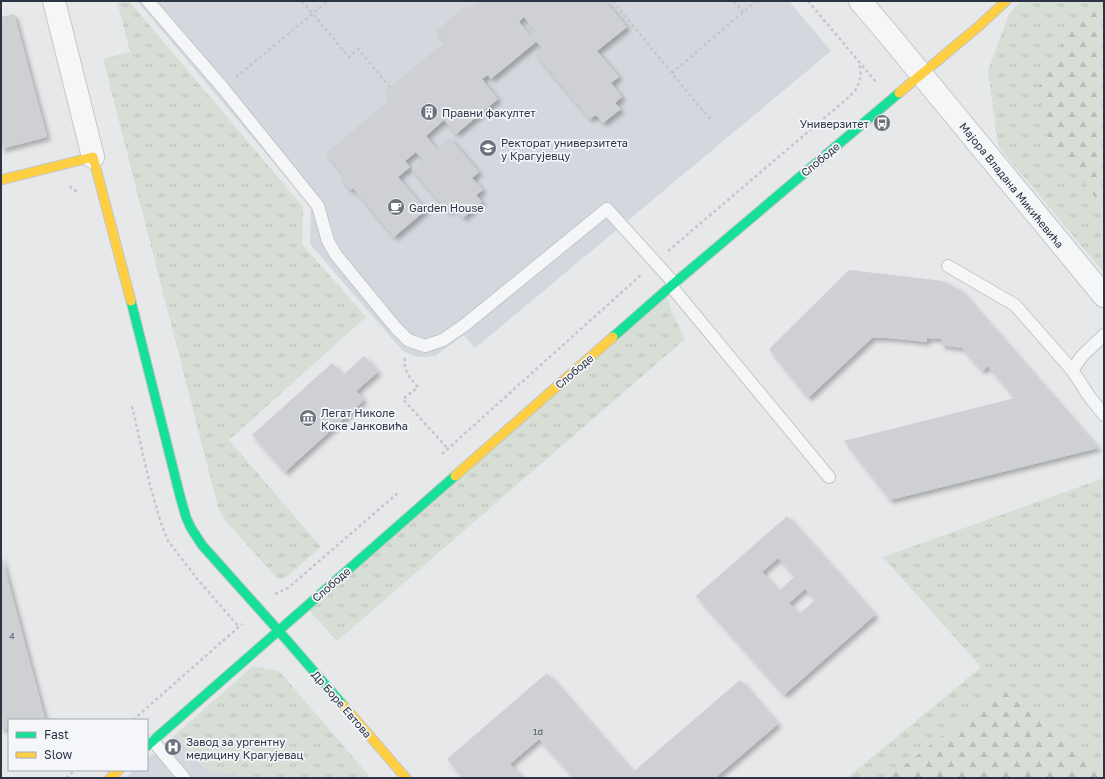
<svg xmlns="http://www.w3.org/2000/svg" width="1105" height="779" font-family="'Golos Text',sans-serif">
<defs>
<pattern id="grass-tufts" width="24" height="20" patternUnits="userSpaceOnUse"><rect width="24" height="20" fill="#d6ded6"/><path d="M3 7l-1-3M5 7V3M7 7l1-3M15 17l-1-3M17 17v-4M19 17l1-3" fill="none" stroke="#b8bfb9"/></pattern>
<pattern id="forest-firs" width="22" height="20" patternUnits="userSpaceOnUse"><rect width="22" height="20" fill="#d6ded6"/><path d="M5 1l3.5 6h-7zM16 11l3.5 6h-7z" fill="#b8bfb9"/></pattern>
<filter id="shadow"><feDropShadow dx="3.5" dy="3.5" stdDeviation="2" flood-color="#0004"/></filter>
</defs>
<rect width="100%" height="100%" fill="#e6e8ea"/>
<g fill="#d4d7dd">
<path d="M137 1H789L831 51 475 348 464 335 435 356 418 357 403 351 310 244 311 207Z"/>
<path d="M175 735 207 771 267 778H125L134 770H147V759Z"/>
</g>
<g fill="url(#grass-tufts)">
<path d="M117 1H129L303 207 302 244 366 317 229 440 321 547 288 576 282 579 277 578 223 518 218 507 103 59 130 52Z"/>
<path d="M1021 1H1104V273L998 146 988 71 1009 14Z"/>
<path d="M665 291 671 310 685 339 337 641 305 606Z"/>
<path d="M1104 478V778H847L981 667 883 557Z"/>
<path d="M253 666 279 671 371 778H356L355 777 353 778H267L207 771 175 735Z"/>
</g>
<g fill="url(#forest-firs)">
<path d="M1092 1H1104V207L1050 145 1037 90 1069 31Z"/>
<path d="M1002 689 1080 754 1104 778H888Z"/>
</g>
<g fill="#ced0d3" fill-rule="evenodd" filter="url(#shadow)">
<path d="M481 1H605L627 27 597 51 619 77 611 83 622 97 615 103 621 109 603 123 596 115 590 119 535 54 542 48 534 39 536 42 491 79 488 75 482 79 498 99 456 134 444 120 426 136 437 149 450 138 479 172 472 178 483 190 476 195 482 202 463 218 454 207 448 212 412 169 423 160 416 152 405 161 410 167 398 177 426 210 394 237 353 188 350 190 341 179 343 174 326 153 391 99 385 91 445 42 436 31 466 6 469 11ZM524 17 536 32 531 36 519 22Z"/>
<path d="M14 14 47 137 1 149V17Z"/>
<path d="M849 270 943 281 960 290 1098 448 890 500 844 441 1015 398 988 366 982 371 962 348 941 345V339L927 338V342L888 338H872L808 398 769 349Z"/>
<path d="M364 356 378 372 356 391 364 400 285 472 252 435 332 363 343 375Z"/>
<path d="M787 516 875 615 784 695 696 596ZM778 558 795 576 779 591 762 572ZM805 589 815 600 799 614 789 603Z"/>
<path d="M1 554 45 719 40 720H9V728L1 730Z"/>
<path d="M547 673 633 772 740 680 778 724 715 778H574L539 739 510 764 523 778H463L447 759Z"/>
</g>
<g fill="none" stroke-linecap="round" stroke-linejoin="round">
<g stroke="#c4c6c8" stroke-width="14">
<g id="lane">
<path d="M148 1 223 88 318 206 328 241 336 255 396 328 408 340 425 346 443 340 466 324 607 209 674 283"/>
<path d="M948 266 1015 305 1072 370"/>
<path d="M671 286 829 477"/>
<path d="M1104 335 1083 355 1072 370 1089 396 1104 415"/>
<path d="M153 741 184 778"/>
</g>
</g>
<g stroke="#c4c6c8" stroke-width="24">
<g id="street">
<path d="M54 1 93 157"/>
<path d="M860 1 884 29 1104 296"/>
</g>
</g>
<g stroke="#c4c6c8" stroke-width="11">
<g id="fast">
<path d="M131 301 180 496 186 517 191 528 202 545 278 630 343 705"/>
<path d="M613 337 671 286 899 93"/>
<path d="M147 746 455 476"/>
</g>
</g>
<g stroke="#c4c6c8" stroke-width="11">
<g id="slow">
<path d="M899 93 979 26 1006 1"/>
<path d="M1 180 93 157 131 301"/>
<path d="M455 476 613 337"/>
<path d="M343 705 406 778"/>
<path d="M110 778 119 770"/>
</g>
</g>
<g stroke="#c5c6ca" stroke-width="2.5" stroke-dasharray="3 3" stroke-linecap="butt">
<path d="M302 1 349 57 358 49 390 87"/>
<path d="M613 1 693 99 711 120"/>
<path d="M734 1 743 12"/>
<path d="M808 1 876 82"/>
<path d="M672 73 756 1"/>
<path d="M236 77 328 1"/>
<path d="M70 186 71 188 78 192"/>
<path d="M668 251 849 97 857 88 861 76 859 61"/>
<path d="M405 358C403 371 410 378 418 387L403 399 448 449"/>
<path d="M132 406 150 485 160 520 168 541 199 581 239 627"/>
<path d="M442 454 642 274"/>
<path d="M275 594 288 588 399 492"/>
<path d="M133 720 242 624"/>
<path d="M66 778 75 770"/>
</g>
<use href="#lane" stroke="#f5f6f7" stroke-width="12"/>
<use href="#street" stroke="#f5f6f7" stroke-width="22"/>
<use href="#fast" stroke="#16e098" stroke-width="9"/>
<use href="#slow" stroke="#ffcf43" stroke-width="9"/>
</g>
<defs>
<g id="building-disc" transform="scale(0.9)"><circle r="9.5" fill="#6c737f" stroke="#f4f6f9"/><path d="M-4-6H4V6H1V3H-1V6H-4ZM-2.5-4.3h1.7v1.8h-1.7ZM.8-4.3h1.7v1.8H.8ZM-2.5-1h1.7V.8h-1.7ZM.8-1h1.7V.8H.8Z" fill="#fff"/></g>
<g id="bus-disc" transform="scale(0.9)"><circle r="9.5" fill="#6c737f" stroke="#f4f6f9"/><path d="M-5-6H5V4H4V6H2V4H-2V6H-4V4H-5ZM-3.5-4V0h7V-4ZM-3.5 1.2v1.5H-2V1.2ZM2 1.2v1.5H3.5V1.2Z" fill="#fff"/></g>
<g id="university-disc" transform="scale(0.9)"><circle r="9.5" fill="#6c737f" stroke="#f4f6f9"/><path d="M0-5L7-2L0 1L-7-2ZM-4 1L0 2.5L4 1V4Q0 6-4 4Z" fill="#fff"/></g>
<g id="cafe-disc" transform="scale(0.9)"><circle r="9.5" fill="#6c737f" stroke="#f4f6f9"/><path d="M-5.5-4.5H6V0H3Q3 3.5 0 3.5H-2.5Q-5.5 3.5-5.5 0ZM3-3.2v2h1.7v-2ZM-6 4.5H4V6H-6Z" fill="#fff"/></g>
<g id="museum-disc" transform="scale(0.9)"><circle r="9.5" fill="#6c737f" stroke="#f4f6f9"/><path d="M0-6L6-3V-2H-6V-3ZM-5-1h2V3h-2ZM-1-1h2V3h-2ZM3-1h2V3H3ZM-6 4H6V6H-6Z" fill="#fff"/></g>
<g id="hospital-disc" transform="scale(0.9)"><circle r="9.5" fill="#6c737f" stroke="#f4f6f9"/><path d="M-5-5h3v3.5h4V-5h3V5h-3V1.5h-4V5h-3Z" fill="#fff"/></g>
</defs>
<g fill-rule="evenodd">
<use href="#building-disc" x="429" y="112"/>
<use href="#bus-disc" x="882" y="123"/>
<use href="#university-disc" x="488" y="148"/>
<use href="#cafe-disc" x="396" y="207"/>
<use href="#museum-disc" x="308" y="418"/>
<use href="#hospital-disc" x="173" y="747"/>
</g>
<g text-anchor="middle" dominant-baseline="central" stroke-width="3.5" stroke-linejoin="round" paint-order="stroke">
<g font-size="9" fill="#545c69">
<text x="12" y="635">4</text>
<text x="538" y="731">1d</text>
</g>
<g font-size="11" fill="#2b3445" stroke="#f4f6f9" text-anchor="start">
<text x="442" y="112">Правни факултет</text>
<text x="869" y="123" text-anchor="end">Универзитет</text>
<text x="501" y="142">Ректорат универзитета<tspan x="501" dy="13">у Крагујевцу</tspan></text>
<text x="409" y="207">Garden House</text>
<text x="321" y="412">Легат Николе<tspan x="321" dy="13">Коке Јанковића</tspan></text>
<text x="186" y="741">Завод за ургентну<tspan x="186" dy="13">медицину Крагујевац</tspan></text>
</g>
<g font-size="11" fill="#2b3445" stroke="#f4f6f9">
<text transform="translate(820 159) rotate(-40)">Слободе</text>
<text transform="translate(1012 185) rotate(51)">Мајора Владана Микићевића</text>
<text transform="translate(574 371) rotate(-41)">Слободе</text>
<text transform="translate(331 584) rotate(-41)">Слободе</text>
<text transform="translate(342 704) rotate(49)">Др Боре Евтова</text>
</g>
</g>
<rect width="1105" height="779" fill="none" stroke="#2b3445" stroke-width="4"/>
<rect x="8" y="719" width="140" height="52" fill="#f4f6f9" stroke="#a4a8b1"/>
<rect x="16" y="732" width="20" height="6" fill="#16e098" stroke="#a4a8b1"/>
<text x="44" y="739" font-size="12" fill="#2b3445">Fast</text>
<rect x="16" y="752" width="20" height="6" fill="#ffcf43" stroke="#a4a8b1"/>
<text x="44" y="759" font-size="12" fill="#2b3445">Slow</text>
</svg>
